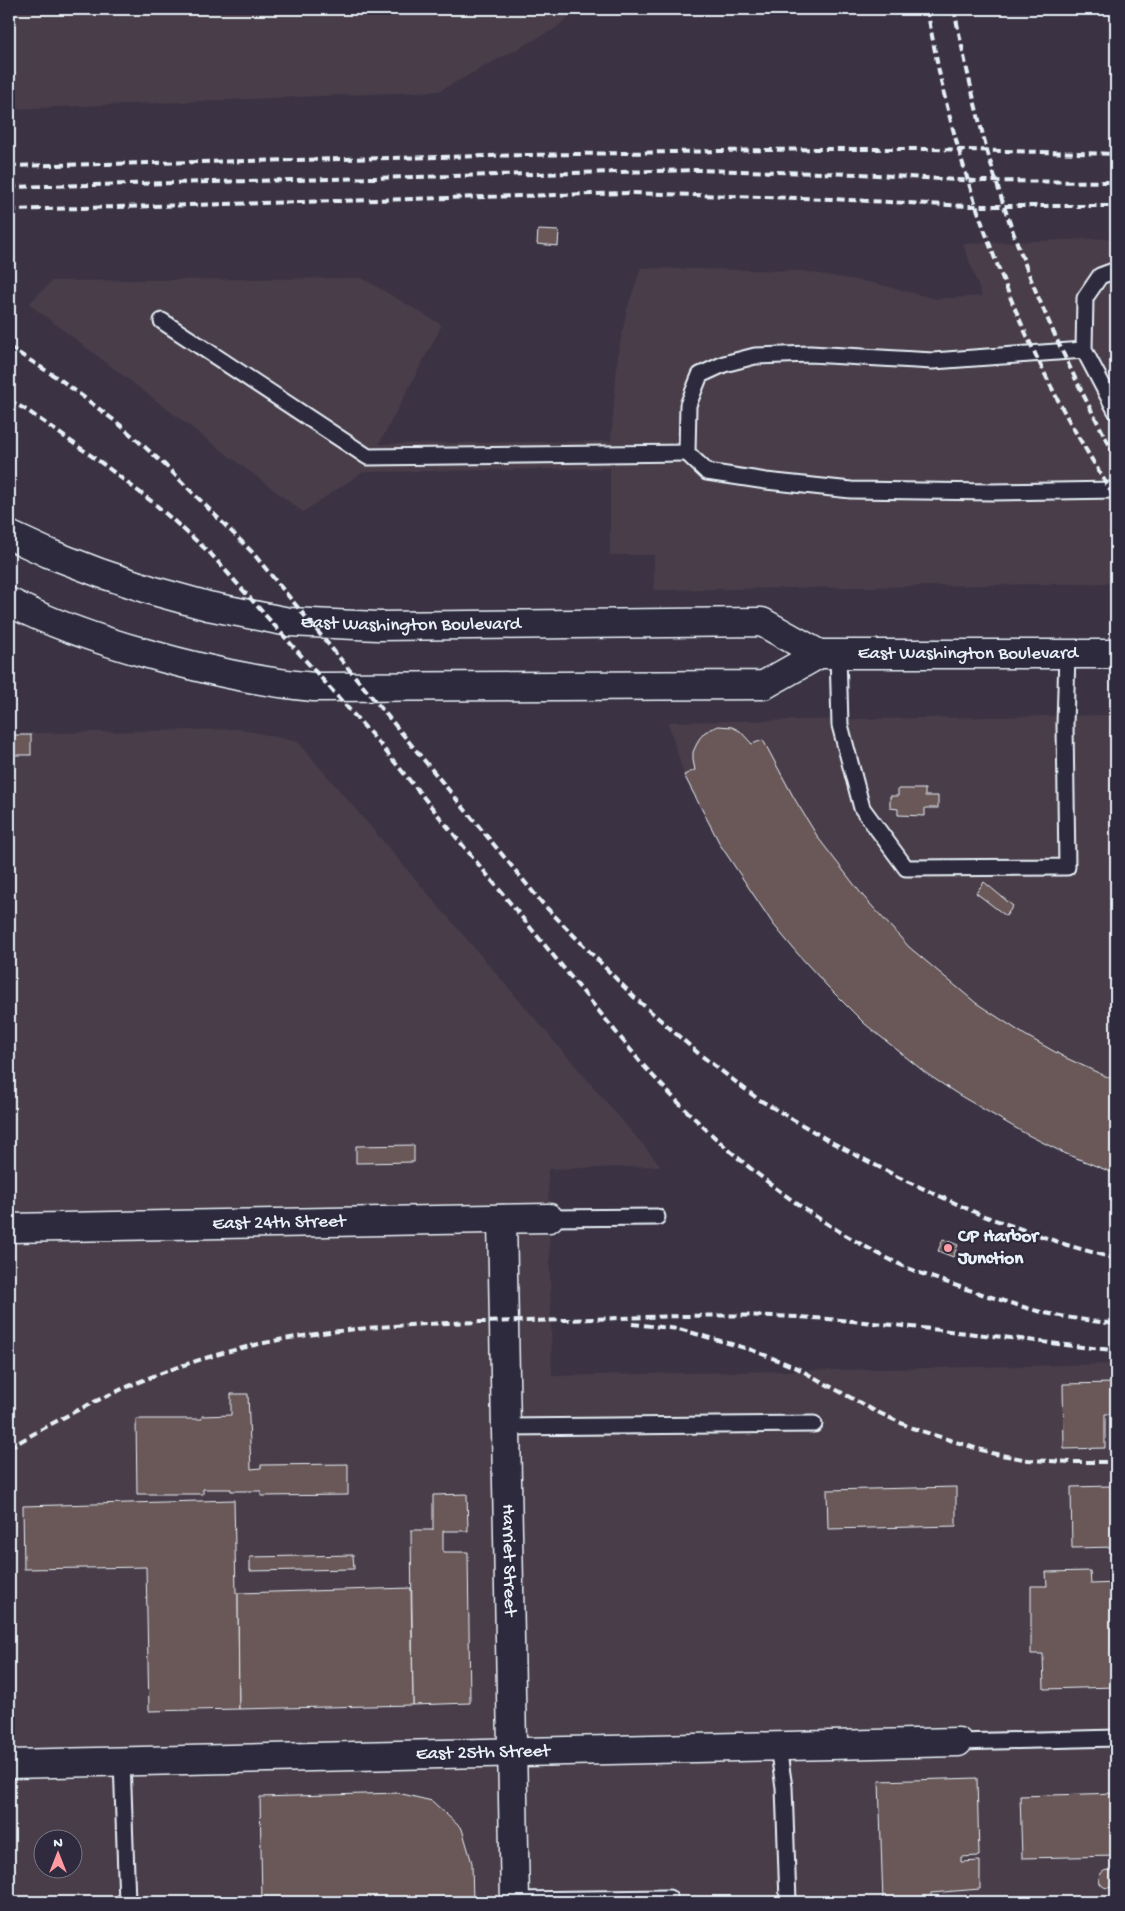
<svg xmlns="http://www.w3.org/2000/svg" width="1125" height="1911" font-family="'Gochi Hand',sans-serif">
<rect width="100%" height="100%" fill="#3b3343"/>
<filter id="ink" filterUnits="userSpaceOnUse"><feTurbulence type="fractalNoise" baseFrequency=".02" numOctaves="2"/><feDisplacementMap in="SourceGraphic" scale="10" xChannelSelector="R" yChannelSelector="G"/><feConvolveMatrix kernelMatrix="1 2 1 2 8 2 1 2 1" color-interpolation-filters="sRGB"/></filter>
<g filter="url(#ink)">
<g fill="#493e4a" fill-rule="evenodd">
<path d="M9 9H577L556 28 439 91 9 109Z"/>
<path d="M1116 238V583L654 590V555H610V468L363 472 303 512 29 304 52 281 362 278 442 325 379 444 611 441 618 354 627 309 641 268 801 271 873 283 936 299 982 296 963 244Z"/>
<path d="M1116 715V1174L1064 1153 1026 1135 959 1095 927 1074 895 1049 865 1024 828 987 773 924 721 846 684 775 668 722Z"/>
<path d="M239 729 298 742 661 1166 548 1169 552 1376 1116 1364V1902H9V734ZM42 1838H72V1868H42Z"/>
</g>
<g fill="#6b5959" stroke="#e8f1f8">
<path d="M538 230 559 231 558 246 537 244Z"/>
<path d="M718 726 732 727 740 731 752 744 763 740 794 798 819 839 863 896 909 947 976 1003 1025 1035 1064 1057 1116 1081V1174L1064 1153 1026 1134 959 1095 927 1074 865 1024 828 987 797 953 773 924 721 846 684 775 695 770 693 760V752L699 739 705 732Z"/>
<rect x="12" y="735" width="19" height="20"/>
<path d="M898 789H925V796H938V808H925V816L898 815V809L890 808V796H898Z"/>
<path d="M984 882 1013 906 1006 916 976 893Z"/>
<path d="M414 1145V1162L356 1163V1146Z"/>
<path d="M943 1239 958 1245 953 1257 938 1251Z"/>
<path d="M1116 1383V1414H1105V1448L1064 1449 1063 1384Z"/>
<path d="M231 1394H248L251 1469 261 1468V1465L348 1464V1495L261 1496V1491H231V1489H203V1494H137L136 1419H202V1416L231 1415Z"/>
<path d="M1111 1486V1490H1116V1547L1072 1548 1071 1487Z"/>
<path d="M956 1487V1526L828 1529 827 1490Z"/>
<path d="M467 1494 468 1531H443V1552H468L470 1703 413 1705 411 1530H433V1495Z"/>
<path d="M234 1500 236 1593H238L239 1709 149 1711 146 1567 24 1569 23 1506Z"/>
<path d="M353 1555 354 1569 250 1571V1557Z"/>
<path d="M1090 1571 1091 1584 1116 1583V1687L1044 1689 1043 1654H1031V1586H1047L1046 1572Z"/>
<path d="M411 1588 413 1705 239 1709 238 1593Z"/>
<rect x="9" y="1688" width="2" height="17"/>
<path d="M977 1778 979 1856 961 1857V1862L980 1861V1889L931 1893V1902H883L879 1781Z"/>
<path d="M398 1793 432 1801 462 1829 472 1863 473 1902H262L260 1797Z"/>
<path d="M1116 1793V1856L1022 1858 1020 1796Z"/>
<circle cx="1108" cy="1879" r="9"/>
</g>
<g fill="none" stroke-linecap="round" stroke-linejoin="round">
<g stroke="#e8f1f8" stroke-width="19">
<g id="lane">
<path d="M162 321 368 457 687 453"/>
<path d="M1084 350 1085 298 1100 276 1116 270"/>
<path d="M1116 411 1084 350 933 361 810 354 755 356 724 364 700 375 688 405 687 453 707 472 766 481 851 490 993 492 1116 490"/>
<path d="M838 654 840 725 862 808 906 868 1067 867 1065 725 1067 654"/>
<path d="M549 1218 657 1217"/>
<path d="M506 1427 814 1424"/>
<path d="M958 1742 1116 1738"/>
<path d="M778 1747 784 1787 788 1902"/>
<path d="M122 1761 127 1902"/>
<path d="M515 1900 669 1898"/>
</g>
</g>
<g stroke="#e8f1f8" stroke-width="31">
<g id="street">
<path id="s1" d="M502 1219 515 1902"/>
<path id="s2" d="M9 1228 549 1218"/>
<path id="s3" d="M9 1764 958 1742"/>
</g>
</g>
<g stroke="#e8f1f8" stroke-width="31">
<g id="primary">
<path id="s4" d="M9 535 48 553 100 573 154 591 208 606 289 622 378 626 762 622 819 654"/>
<path id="s5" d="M9 602C52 624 99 640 145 653 201 669 256 682 314 687L764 685 819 654H1116"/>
</g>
</g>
<use href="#lane" stroke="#2f2a3d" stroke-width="15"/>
<use href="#street" stroke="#2f2a3d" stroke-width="28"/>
<use href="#primary" stroke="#2f2a3d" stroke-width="28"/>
<g stroke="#e8f1f8" stroke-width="4" stroke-dasharray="8 4" stroke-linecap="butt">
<path d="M927 9C932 36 937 63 943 90 969 198 1008 304 1059 402 1076 435 1097 467 1116 500"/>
<path d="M954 9C970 87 988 165 1016 240 1043 315 1078 387 1116 457"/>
<path d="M9 166 815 149H931L1116 154"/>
<path d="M9 187 697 170 860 174 975 181 1116 182"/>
<path d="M9 210 629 193 831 199 967 206H1116"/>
<path d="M9 347 61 380 119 424 165 465 252 552 543 904 634 997 698 1053 758 1099 833 1143 898 1177 981 1215 1067 1245 1116 1259"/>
<path d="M9 400 28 411 103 464 155 504 210 553 379 743 643 1065C716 1146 800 1216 899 1264 920 1274 943 1281 966 1289 992 1297 1018 1306 1045 1313 1068 1318 1093 1321 1116 1324"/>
<path d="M632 1324 679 1329 752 1350 797 1368 873 1410 912 1428 991 1453 1028 1460 1071 1462H1116"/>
<path d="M9 1448C75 1409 142 1376 216 1355 329 1322 449 1323 566 1320 653 1317 740 1312 828 1319 892 1324 956 1332 1020 1339 1052 1343 1084 1348 1116 1350"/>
</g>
</g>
</g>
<circle fill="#ff9aa2" stroke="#2f2a3d" stroke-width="2" cx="948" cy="1248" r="5"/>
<g text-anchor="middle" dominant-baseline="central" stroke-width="4" stroke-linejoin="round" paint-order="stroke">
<g font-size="19" fill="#e8f1f8" stroke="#2f2a3d">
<text stroke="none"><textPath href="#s4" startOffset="416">East Washington Boulevard</textPath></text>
<text stroke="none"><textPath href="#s5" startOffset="980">East Washington Boulevard</textPath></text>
<text stroke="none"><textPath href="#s2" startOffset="270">East 24th Street</textPath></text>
<text stroke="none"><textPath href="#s1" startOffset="341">Harriet Street</textPath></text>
<text stroke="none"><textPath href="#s3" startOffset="474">East 25th Street</textPath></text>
</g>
<g font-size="19" font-weight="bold" fill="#e8f1f8" stroke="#2f2a3d" text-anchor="start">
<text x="958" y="1237">CP Harbor<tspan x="958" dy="22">Junction</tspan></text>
</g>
</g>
<rect width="1125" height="1911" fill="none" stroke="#2f2a3d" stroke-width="30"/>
<rect x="15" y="15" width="1095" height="1881" fill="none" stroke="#e8f1f8" stroke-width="2" filter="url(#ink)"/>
<g transform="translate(58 1854)"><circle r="24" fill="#2f2a3d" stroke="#797a88"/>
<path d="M0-4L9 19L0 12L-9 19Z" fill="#ff9aa2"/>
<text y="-8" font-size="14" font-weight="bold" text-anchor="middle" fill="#e8f1f8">N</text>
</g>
</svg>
